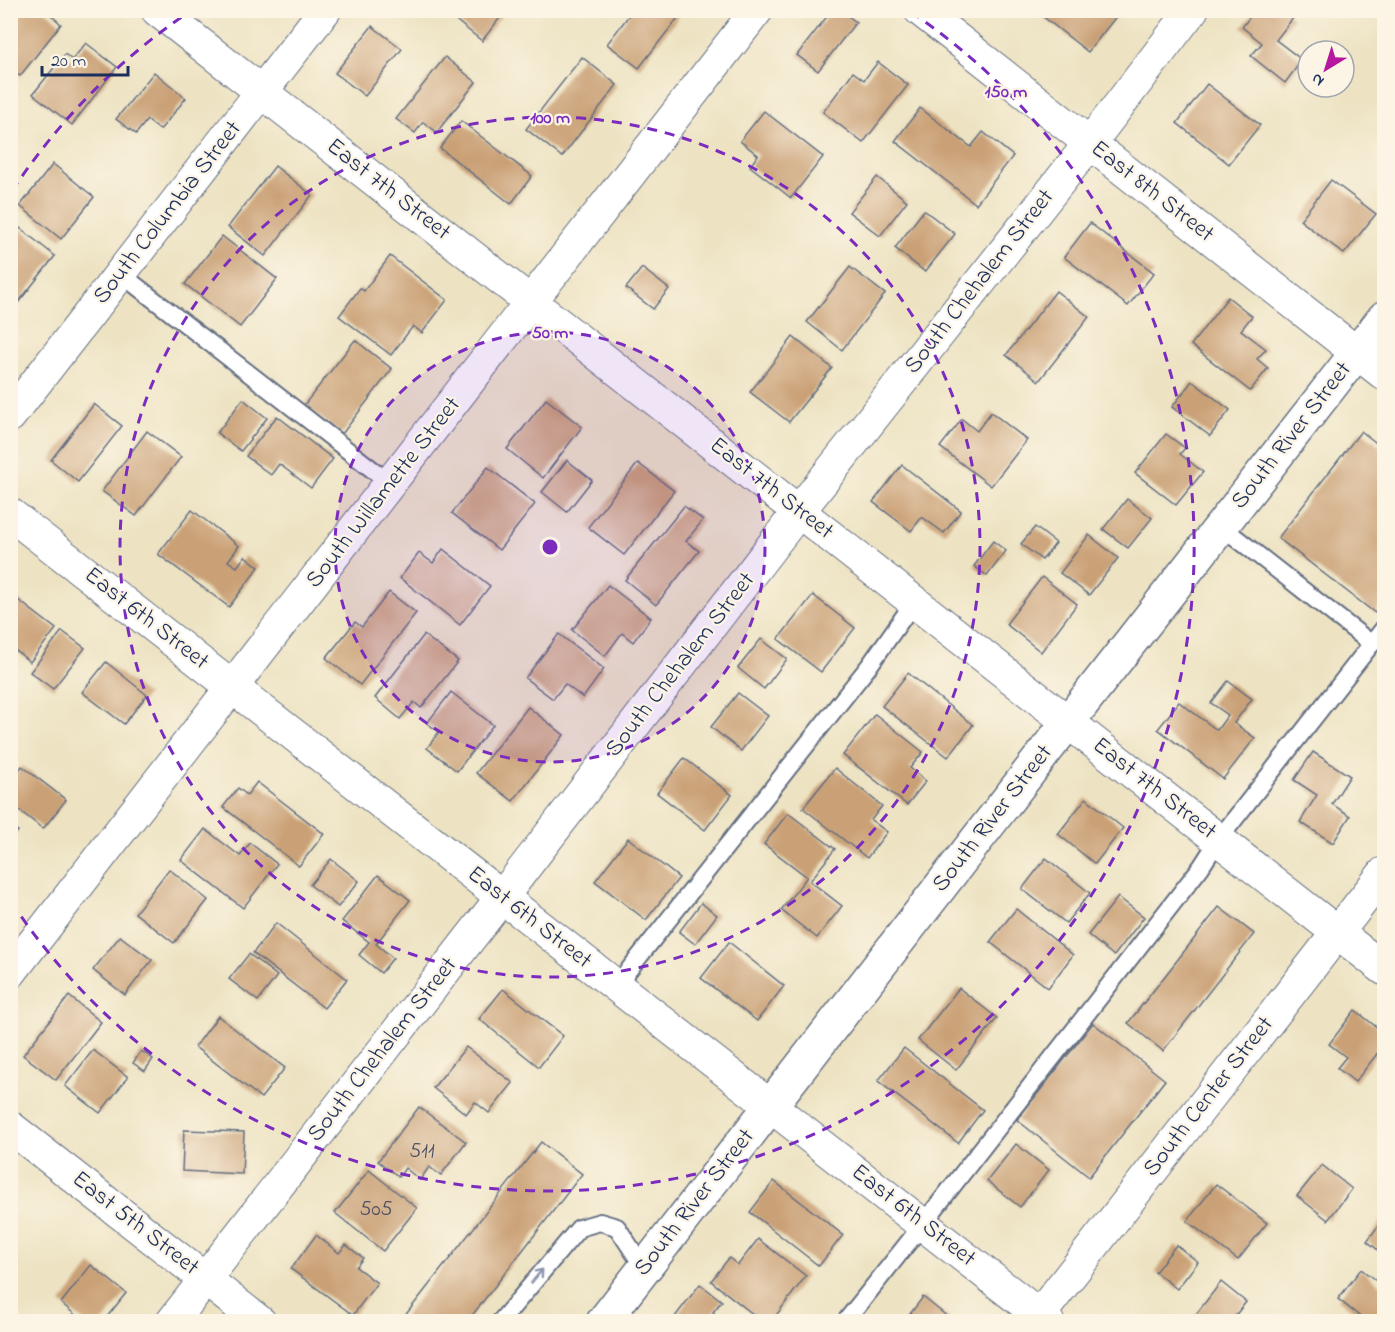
<svg xmlns="http://www.w3.org/2000/svg" width="1395" height="1332" font-family="'Indie Flower',sans-serif">
<rect width="100%" height="100%" fill="#fcf5e5"/>
<filter id="ink" filterUnits="userSpaceOnUse"><feTurbulence type="fractalNoise" baseFrequency=".0167" numOctaves="2"/><feDisplacementMap in="SourceGraphic" scale="12" xChannelSelector="R" yChannelSelector="G"/><feConvolveMatrix kernelMatrix="1 2 1 2 8 2 1 2 1" color-interpolation-filters="sRGB"/></filter>
<filter id="wash" filterUnits="userSpaceOnUse"><feTurbulence type="fractalNoise" baseFrequency=".008" numOctaves="4" result="noise"/><feDisplacementMap in="SourceGraphic" scale="24" xChannelSelector="R" yChannelSelector="G"/><feGaussianBlur stdDeviation="1.35" result="paint"/><feColorMatrix in="noise" values="0 0 0 0 0 0 0 0 0 0 0 0 0 0 0 0 0 1.4 0 .05"/><feComposite in="paint" operator="in"/></filter>
<g filter="url(#wash)">
<rect width="100%" height="100%" fill="#ede3c3"/>
<g id="blocks">
<g fill="#caa177">
<path d="M10 10H45L61 24 20 76 10 69Z"/>
<path d="M443 10H506L482 41Z"/>
<path d="M633 10H684L639 68 607 44Z"/>
<path d="M832 10H840L856 22 818 71 797 55Z"/>
<path d="M1044 10H1113L1118 14 1088 52 1041 15Z"/>
<path d="M1255 10H1284L1293 18 1276 40 1302 60 1285 83 1251 56 1262 43 1242 27Z"/>
<path d="M372 26 402 49 365 96 335 73Z"/>
<path d="M86 43 117 67 72 125 33 94 65 54 72 60Z"/>
<path d="M445 57 476 82 437 132 423 122 415 133 396 119Z"/>
<path d="M582 57 617 85 562 157 526 129Z"/>
<path d="M878 62 908 85 863 143 823 112 853 72 864 80Z"/>
<path d="M154 72 186 98 160 130 147 120 136 134 116 119Z"/>
<path d="M1207 84 1260 125 1229 164 1177 123Z"/>
<path d="M920 108 971 147 983 132 1013 156 976 204 895 141Z"/>
<path d="M764 111 823 157 791 198 750 166 758 155 740 141Z"/>
<path d="M461 121 532 176 511 204 440 148Z"/>
<path d="M53 164 94 197 61 239 20 206Z"/>
<path d="M275 166 312 195 265 256 228 227Z"/>
<path d="M877 177 907 201 880 236 849 212Z"/>
<path d="M1331 180 1376 214 1344 254 1300 220Z"/>
<path d="M924 210 955 234 925 272 895 248Z"/>
<path d="M1090 223 1154 273 1128 306 1064 257Z"/>
<path d="M20 228 55 256 10 313V240Z"/>
<path d="M222 236 277 279 240 327 185 284Z"/>
<path d="M390 256 447 300 422 333 413 326 391 355 339 316 360 288 364 291Z"/>
<path d="M850 267 885 294 842 350 807 322Z"/>
<path d="M642 268 669 289 653 309 626 288Z"/>
<path d="M1056 291 1089 317 1039 381 1006 355Z"/>
<path d="M1228 297 1252 316 1241 330 1266 349 1257 359 1268 368 1250 391 1191 345Z"/>
<path d="M793 337 832 368 789 422 750 392Z"/>
<path d="M355 340 392 369 342 434 304 405Z"/>
<path d="M1192 381 1230 410 1210 436 1172 407Z"/>
<path d="M243 399 267 418 241 451 217 433Z"/>
<path d="M546 399 582 427 543 478 507 449Z"/>
<path d="M94 404 122 426 78 482 51 460Z"/>
<path d="M991 412 1027 440 991 486 940 447 962 419 977 431Z"/>
<path d="M277 416 333 459 311 488 279 464 271 475 246 456Z"/>
<path d="M147 431 181 457 136 516 102 491Z"/>
<path d="M1361 431 1384 449V601L1375 613 1278 538Z"/>
<path d="M1166 434 1185 448 1180 454 1203 472 1176 505 1135 473Z"/>
<path d="M567 460 592 480 567 512 542 492Z"/>
<path d="M638 463 674 491 624 555 588 527Z"/>
<path d="M902 465 961 511 944 533 922 517 911 531 873 502Z"/>
<path d="M488 467 535 504 499 550 452 513Z"/>
<path d="M1127 499 1152 518 1128 548 1103 529Z"/>
<path d="M684 506 703 520 686 541 699 551 656 605 625 580Z"/>
<path d="M192 510 239 546 228 561 237 567 245 556 259 567 229 607 158 554Z"/>
<path d="M1035 527 1056 543 1042 560 1021 544Z"/>
<path d="M1089 535 1118 558 1089 595 1060 573Z"/>
<path d="M993 541 1006 551 987 576 974 566Z"/>
<path d="M443 549 490 586 460 625 400 578 419 553 433 563Z"/>
<path d="M1042 577 1077 604 1041 652 1006 624Z"/>
<path d="M608 585 651 618 633 642 622 633 605 656 572 630Z"/>
<path d="M389 592 416 613 360 685 326 658 355 622 362 627Z"/>
<path d="M813 595 855 628 821 672 778 639Z"/>
<path d="M17 599 56 629 30 662 10 646V608Z"/>
<path d="M62 631 85 648 53 689 30 672Z"/>
<path d="M559 634 604 669 583 698 565 684 553 699 525 678Z"/>
<path d="M424 635 458 661 421 708 414 702 400 719 375 698Z"/>
<path d="M761 639 787 659 764 689 738 668Z"/>
<path d="M106 662 147 695 124 724 82 692Z"/>
<path d="M908 673 973 725 948 757 882 706Z"/>
<path d="M1228 681 1252 699 1234 723 1255 738 1223 779 1158 729 1179 702 1217 730 1228 715 1211 703Z"/>
<path d="M451 692 493 725 457 771 427 748 439 732 427 723Z"/>
<path d="M738 693 768 716 741 751 711 727Z"/>
<path d="M528 707 564 735 513 801 476 773Z"/>
<path d="M875 714 923 752 910 768 926 781 907 805 843 755Z"/>
<path d="M1313 752 1350 776 1332 804 1350 816 1333 843 1300 822 1317 795 1294 780Z"/>
<path d="M684 758 732 795 705 830 657 793Z"/>
<path d="M22 766 66 800 43 829 10 803V781Z"/>
<path d="M835 768 882 806 871 820 887 832 867 858 803 808Z"/>
<path d="M257 782 324 834 299 866 223 807 238 788 247 795Z"/>
<path d="M1086 798 1123 828 1095 864 1058 834Z"/>
<path d="M788 813 835 849 810 881 842 906 817 938 781 910 807 877 764 844Z"/>
<path d="M10 825 18 831 10 840Z"/>
<path d="M205 829 240 856 250 843 277 864 243 908 181 860Z"/>
<path d="M628 838 679 878 646 920 595 881Z"/>
<path d="M1046 858 1090 893 1066 923 1022 889Z"/>
<path d="M331 859 359 881 338 907 310 885Z"/>
<path d="M169 869 208 900 174 943 135 913Z"/>
<path d="M378 875 410 900 376 944 393 958 381 973 359 955 369 942 342 921Z"/>
<path d="M1118 897 1144 917 1114 956 1088 935Z"/>
<path d="M701 903 717 915 695 944 679 932Z"/>
<path d="M1219 907 1254 934 1163 1051 1128 1023Z"/>
<path d="M1016 909 1073 955 1048 988 990 942Z"/>
<path d="M276 923 347 979 324 1008 253 953Z"/>
<path d="M120 936 152 960 125 995 93 970Z"/>
<path d="M729 942 784 986 757 1021 701 978Z"/>
<path d="M249 954 277 976 258 1001 229 979Z"/>
<path d="M959 988 997 1018 956 1070 918 1040Z"/>
<path d="M503 989 563 1036 539 1067 479 1019Z"/>
<path d="M69 996 101 1022 56 1080 23 1055Z"/>
<path d="M1355 1010 1384 1033V1045L1355 1082 1337 1068 1346 1057 1329 1044Z"/>
<path d="M218 1016 285 1068 261 1098 195 1047Z"/>
<path d="M1093 1023 1165 1080 1089 1177 1017 1120Z"/>
<path d="M466 1047 513 1083 489 1113 475 1102 466 1114 433 1088Z"/>
<path d="M904 1048 983 1110 958 1143 878 1081Z"/>
<path d="M93 1050 128 1077 100 1113 65 1086Z"/>
<path d="M141 1051 153 1059 145 1071 133 1063Z"/>
<path d="M419 1107 466 1142 441 1175 429 1167 420 1180 405 1168 399 1177 378 1161Z"/>
<path d="M184 1130 244 1132 242 1174 182 1171Z"/>
<path d="M541 1142 582 1174 467 1322H400Z"/>
<path d="M1016 1144 1049 1170 1020 1207 987 1181Z"/>
<path d="M1322 1165 1352 1189 1328 1220 1297 1196Z"/>
<path d="M369 1170 417 1208 383 1251 335 1213Z"/>
<path d="M774 1181 843 1235 819 1266 750 1212Z"/>
<path d="M1216 1184 1267 1223 1238 1260 1187 1221Z"/>
<path d="M1384 1218V1255L1367 1241Z"/>
<path d="M316 1235 339 1253 346 1245 363 1258 356 1267 377 1283 353 1315 291 1269Z"/>
<path d="M758 1239 806 1276 771 1322H763L711 1281 729 1258 738 1265Z"/>
<path d="M1176 1245 1198 1262 1177 1289 1155 1272Z"/>
<path d="M91 1265 126 1293 103 1322H84L61 1303Z"/>
<path d="M1361 1269 1384 1287V1322H1367L1338 1299Z"/>
<path d="M1221 1282 1246 1302 1230 1322H1190Z"/>
<path d="M700 1284 722 1301 713 1312 725 1322H671Z"/>
<path d="M923 1297 954 1322H904Z"/>
</g>
</g>
</g>
<g filter="url(#ink)">
<use href="#blocks" fill-opacity="0" stroke="#646e81" stroke-width="1.5"/>
<g fill="none" stroke-linecap="round" stroke-linejoin="round">
<g stroke="#646e81" stroke-width="20">
<g id="service">
<path d="M121 274 391 484"/>
<path d="M1221 526 1372 644"/>
<path d="M616 986 869 666 914 602"/>
<path d="M500 1322 579 1228 600 1222 617 1227 644 1268"/>
<path d="M845 1322 923 1224 1201 867 1219 839 1384 628"/>
</g>
</g>
<g stroke="#646e81" stroke-width="34">
<g id="minor">
<path d="M157 10 1384 969"/>
<path d="M920 10 1384 374"/>
<path d="M10 416 325 10"/>
<path d="M10 514 1048 1322"/>
<path d="M10 973 757 10"/>
<path d="M10 1127 260 1322"/>
<path d="M172 1322 502 897 799 511 1090 143 1192 10"/>
<path d="M1034 1322 1384 873"/>
</g>
</g>
<g stroke="#646e81" stroke-width="36">
<path id="tertiary" d="M603 1322 1068 722 1384 318"/>
</g>
<use href="#service" stroke="#fff" stroke-width="16"/>
<use href="#minor" stroke="#fff" stroke-width="32"/>
<use href="#tertiary" stroke="#fff" stroke-width="33"/>
</g>
<defs><path id="oneway-shaft" d="M-6 0H5M1.5-3L5.5 0L1.5 3" fill="none" stroke-width="1.6" stroke-linecap="round" stroke-linejoin="round" transform="scale(1.5)"/></defs>
<use stroke="#8d97ae" href="#oneway-shaft" transform="translate(537 1276) rotate(-50)"/>
</g>
<circle cx="550" cy="547" r="215" fill="#7b2cbf" fill-opacity=".12"/>
<g fill="none" stroke="#7b2cbf" stroke-width="3" stroke-dasharray="10 8">
<circle cx="550" cy="547" r="215"/>
<circle cx="550" cy="547" r="430"/>
<path d="M12 191A645 645 0 0 1 189 12M911 12A645 645 0 1 1 12 903"/>
</g>
<g text-anchor="middle" dominant-baseline="central" stroke-width="4.5" stroke-linejoin="round" paint-order="stroke">
<g font-size="21" fill="#474c64">
<text x="422" y="1152">511</text>
<text x="376" y="1210">505</text>
</g>
<g font-size="24" fill="#1b2f5e" stroke="#fcf5e5">
<text transform="translate(388 190) rotate(38)">East 7th Street</text>
<text transform="translate(1152 192) rotate(38)">East 8th Street</text>
<text transform="translate(168 213) rotate(-52)">South Columbia Street</text>
<text transform="translate(980 282) rotate(-52)">South Chehalem Street</text>
<text transform="translate(1292 436) rotate(-52)">South River Street</text>
<text transform="translate(771 489) rotate(38)">East 7th Street</text>
<text transform="translate(384 493) rotate(-52)">South Willamette Street</text>
<text transform="translate(146 619) rotate(38)">East 6th Street</text>
<text transform="translate(681 665) rotate(-52)">South Chehalem Street</text>
<text transform="translate(1154 789) rotate(38)">East 7th Street</text>
<text transform="translate(993 819) rotate(-52)">South River Street</text>
<text transform="translate(529 918) rotate(38)">East 6th Street</text>
<text transform="translate(383 1050) rotate(-52)">South Chehalem Street</text>
<text transform="translate(1209 1097) rotate(-52)">South Center Street</text>
<text transform="translate(695 1203) rotate(-52)">South River Street</text>
<text transform="translate(913 1216) rotate(38)">East 6th Street</text>
<text transform="translate(135 1224) rotate(38)">East 5th Street</text>
</g>
</g>
<circle cx="550" cy="547" r="9" fill="#7b2cbf" stroke="#fcf5e5" stroke-width="3"/>
<g font-size="18" text-anchor="middle" font-weight="bold" fill="#7b2cbf" stroke="#fcf5e5" stroke-width="4.5" stroke-linejoin="round" paint-order="stroke">
<text x="1006" y="97">150 m</text>
<text x="550" y="123">100 m</text>
<text x="550" y="338">50 m</text>
</g>
<rect width="1395" height="1332" fill="none" stroke="#fcf5e5" stroke-width="36"/>
<g transform="translate(1326 69) rotate(218)"><circle r="28" fill="#fcf5e5" stroke="#a2a6af" stroke-width="1.5"/>
<path d="M0-4.5L10 22L0 15L-10 22Z" fill="#b5179e"/>
<text y="-9" font-size="16" font-weight="bold" text-anchor="middle" fill="#1b2f5e">N</text>
</g>
<path d="M42 66v9h86v-9" fill="none" stroke="#1b2f5e" stroke-width="3"/>
<text x="51" y="66" font-size="18" fill="#1b2f5e" stroke="#fcf5e5" stroke-width="4.5" paint-order="stroke">20 m</text>
</svg>
